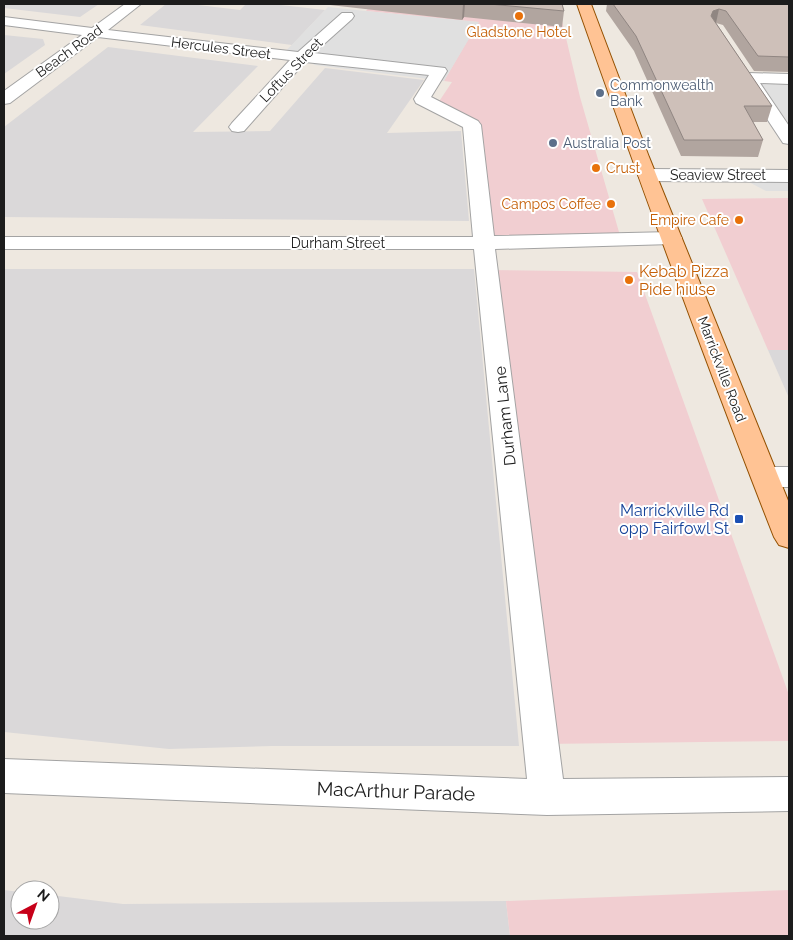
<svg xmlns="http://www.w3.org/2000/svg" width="793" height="940" font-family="Raleway,sans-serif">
<rect width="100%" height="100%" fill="#eee8e0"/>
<g fill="#dad8d9">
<path d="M4 4H99L80 17 4 8Z"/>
<path d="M166 4H190L240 10 246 4H272L325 10 292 45 140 25Z"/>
<path d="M4 35 43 39 45 45 4 74Z"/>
<path d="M108 47 258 66 193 132 270 131 325 68 424 80 387 133 461 131 469 221 4 217V127Z"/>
<path d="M4 269H474L519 746H272L169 749 4 732Z"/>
<path d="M768 350H789V398Z"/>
<path d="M4 890 20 892V920H50V895L123 904 506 901 510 936H4Z"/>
</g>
<g fill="#f1ced1">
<path d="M372 4H558L580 97 621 239 484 243 472 125 436 106 452 82 444 81 478 22 366 11Z"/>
<path d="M789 198V350H768L702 199Z"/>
<path d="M488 270 637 272 789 695V741L542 744Z"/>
<path d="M789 890V936H510L506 901Z"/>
</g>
<g fill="#e0e0e0">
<path d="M328 7 366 11 479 22 444 81 315 65 301 57 282 55Z"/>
<path d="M759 81 789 82V124Z"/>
<path d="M747 181H789V191H766Z"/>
</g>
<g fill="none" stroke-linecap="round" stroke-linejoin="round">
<g stroke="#a3a3a3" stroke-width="2">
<g id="minor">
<path d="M125 4H141L108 30 298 52 342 13H352L354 16 352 19 314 53 445 68 447 71 431 97 478 121 481 125 494 236 672 232 679 234 682 238 679 242 672 244 495 249 563 779 789 777V811L547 815 4 793V759L527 779 474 249H4V237H473L463 127 416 103 414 99 429 75 305 62 244 131 238 132 232 131 229 127 232 123 290 60 98 37 10 103 4 104V91L82 35 4 25V17L92 28Z"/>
<path d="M748 73 789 74V84L760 83 789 126V144L783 143 740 78 742 75Z"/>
<path d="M647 169 789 170V182L647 181 640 179 638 175 640 171Z"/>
<path d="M766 467H789V487H766L756 484 752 477 756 470Z"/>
</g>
</g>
<g stroke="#935000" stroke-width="2">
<path id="major" d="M577 4H591L649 157 789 503V548L779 545 774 537C705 361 640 183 577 4Z"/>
</g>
<use href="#minor" fill="#fff" fill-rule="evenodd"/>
<use href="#major" fill="#ffc394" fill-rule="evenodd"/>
</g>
<g fill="#b1a59f">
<path d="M304 4H319L318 5Z"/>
<path d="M321 4H562L564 11 562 27 464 17 462 20Z"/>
<path d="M607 4H789V72L754 71 723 25 716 23 772 106 767 122H753L763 140 758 157 681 156 634 51 606 11Z"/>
</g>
<g fill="#908682">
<path d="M463 4H465L464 17 462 20Z"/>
<path d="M719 9 716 23 711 16 713 11Z"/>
</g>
<g fill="#cec0b9" stroke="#908682">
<path d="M489 4H562L564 11Z"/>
<path d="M613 4H789V57L758 56 726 11 719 9 713 11 711 16 772 106H744L763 140H684L636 36Z"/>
</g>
<g fill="#e8710a" stroke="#fff" stroke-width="2">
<circle cx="519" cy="16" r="5"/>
<circle cx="596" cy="168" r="5"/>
<circle cx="611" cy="204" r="5"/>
<circle cx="739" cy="220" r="5"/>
<circle cx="629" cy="280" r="5"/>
</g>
<g fill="#5c6f8a" stroke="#fff" stroke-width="2">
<circle cx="600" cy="93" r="5"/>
<circle cx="553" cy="143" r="5"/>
</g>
<rect fill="#1a4fb4" stroke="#fff" stroke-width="2" x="734" y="514" width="10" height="10" rx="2.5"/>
<g text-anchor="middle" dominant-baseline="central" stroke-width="4" stroke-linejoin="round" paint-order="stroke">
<g font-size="14" fill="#c56008" stroke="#fff" text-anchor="end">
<text x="519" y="32" text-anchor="middle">Gladstone Hotel</text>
<text x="606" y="168" text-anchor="start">Crust</text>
<text x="601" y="204">Campos Coffee</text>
<text x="729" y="220">Empire Cafe</text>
</g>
<g font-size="14" fill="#1c1c1c" stroke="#fff">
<text transform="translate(221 48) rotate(7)">Hercules Street</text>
<text transform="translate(69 51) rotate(-36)">Beach Road</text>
<text transform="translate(291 70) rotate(-46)">Loftus Street</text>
<text x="718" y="175">Seaview Street</text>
<text x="338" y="243">Durham Street</text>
<text transform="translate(722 369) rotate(69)">Marrickville Road</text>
</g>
<g font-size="14" fill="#4e5e75" stroke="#fff" text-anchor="start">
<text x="610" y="85">Commonwealth<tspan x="610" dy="16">Bank</tspan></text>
<text x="563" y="143">Australia Post</text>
</g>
<g font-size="16" fill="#c56008" stroke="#fff" text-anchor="start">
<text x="639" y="271">Kebab Pizza<tspan x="639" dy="18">Pide hiuse</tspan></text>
</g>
<g font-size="16" fill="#1c1c1c" stroke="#fff">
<text transform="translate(505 416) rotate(-96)">Durham Lane</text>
</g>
<g font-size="16" fill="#164399" stroke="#fff" text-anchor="end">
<text x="729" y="510">Marrickville Rd<tspan x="729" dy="18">opp Fairfowl St</tspan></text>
</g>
<g font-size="19" fill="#1c1c1c" stroke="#fff">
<text transform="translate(396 791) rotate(2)">MacArthur Parade</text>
</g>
</g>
<rect width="793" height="940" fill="none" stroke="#1c1c1c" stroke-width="10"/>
<g transform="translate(35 905) rotate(41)"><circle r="24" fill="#ffffff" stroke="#a4a4a4"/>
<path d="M0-4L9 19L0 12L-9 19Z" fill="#c70019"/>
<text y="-8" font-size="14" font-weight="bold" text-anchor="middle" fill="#1c1c1c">N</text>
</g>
</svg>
